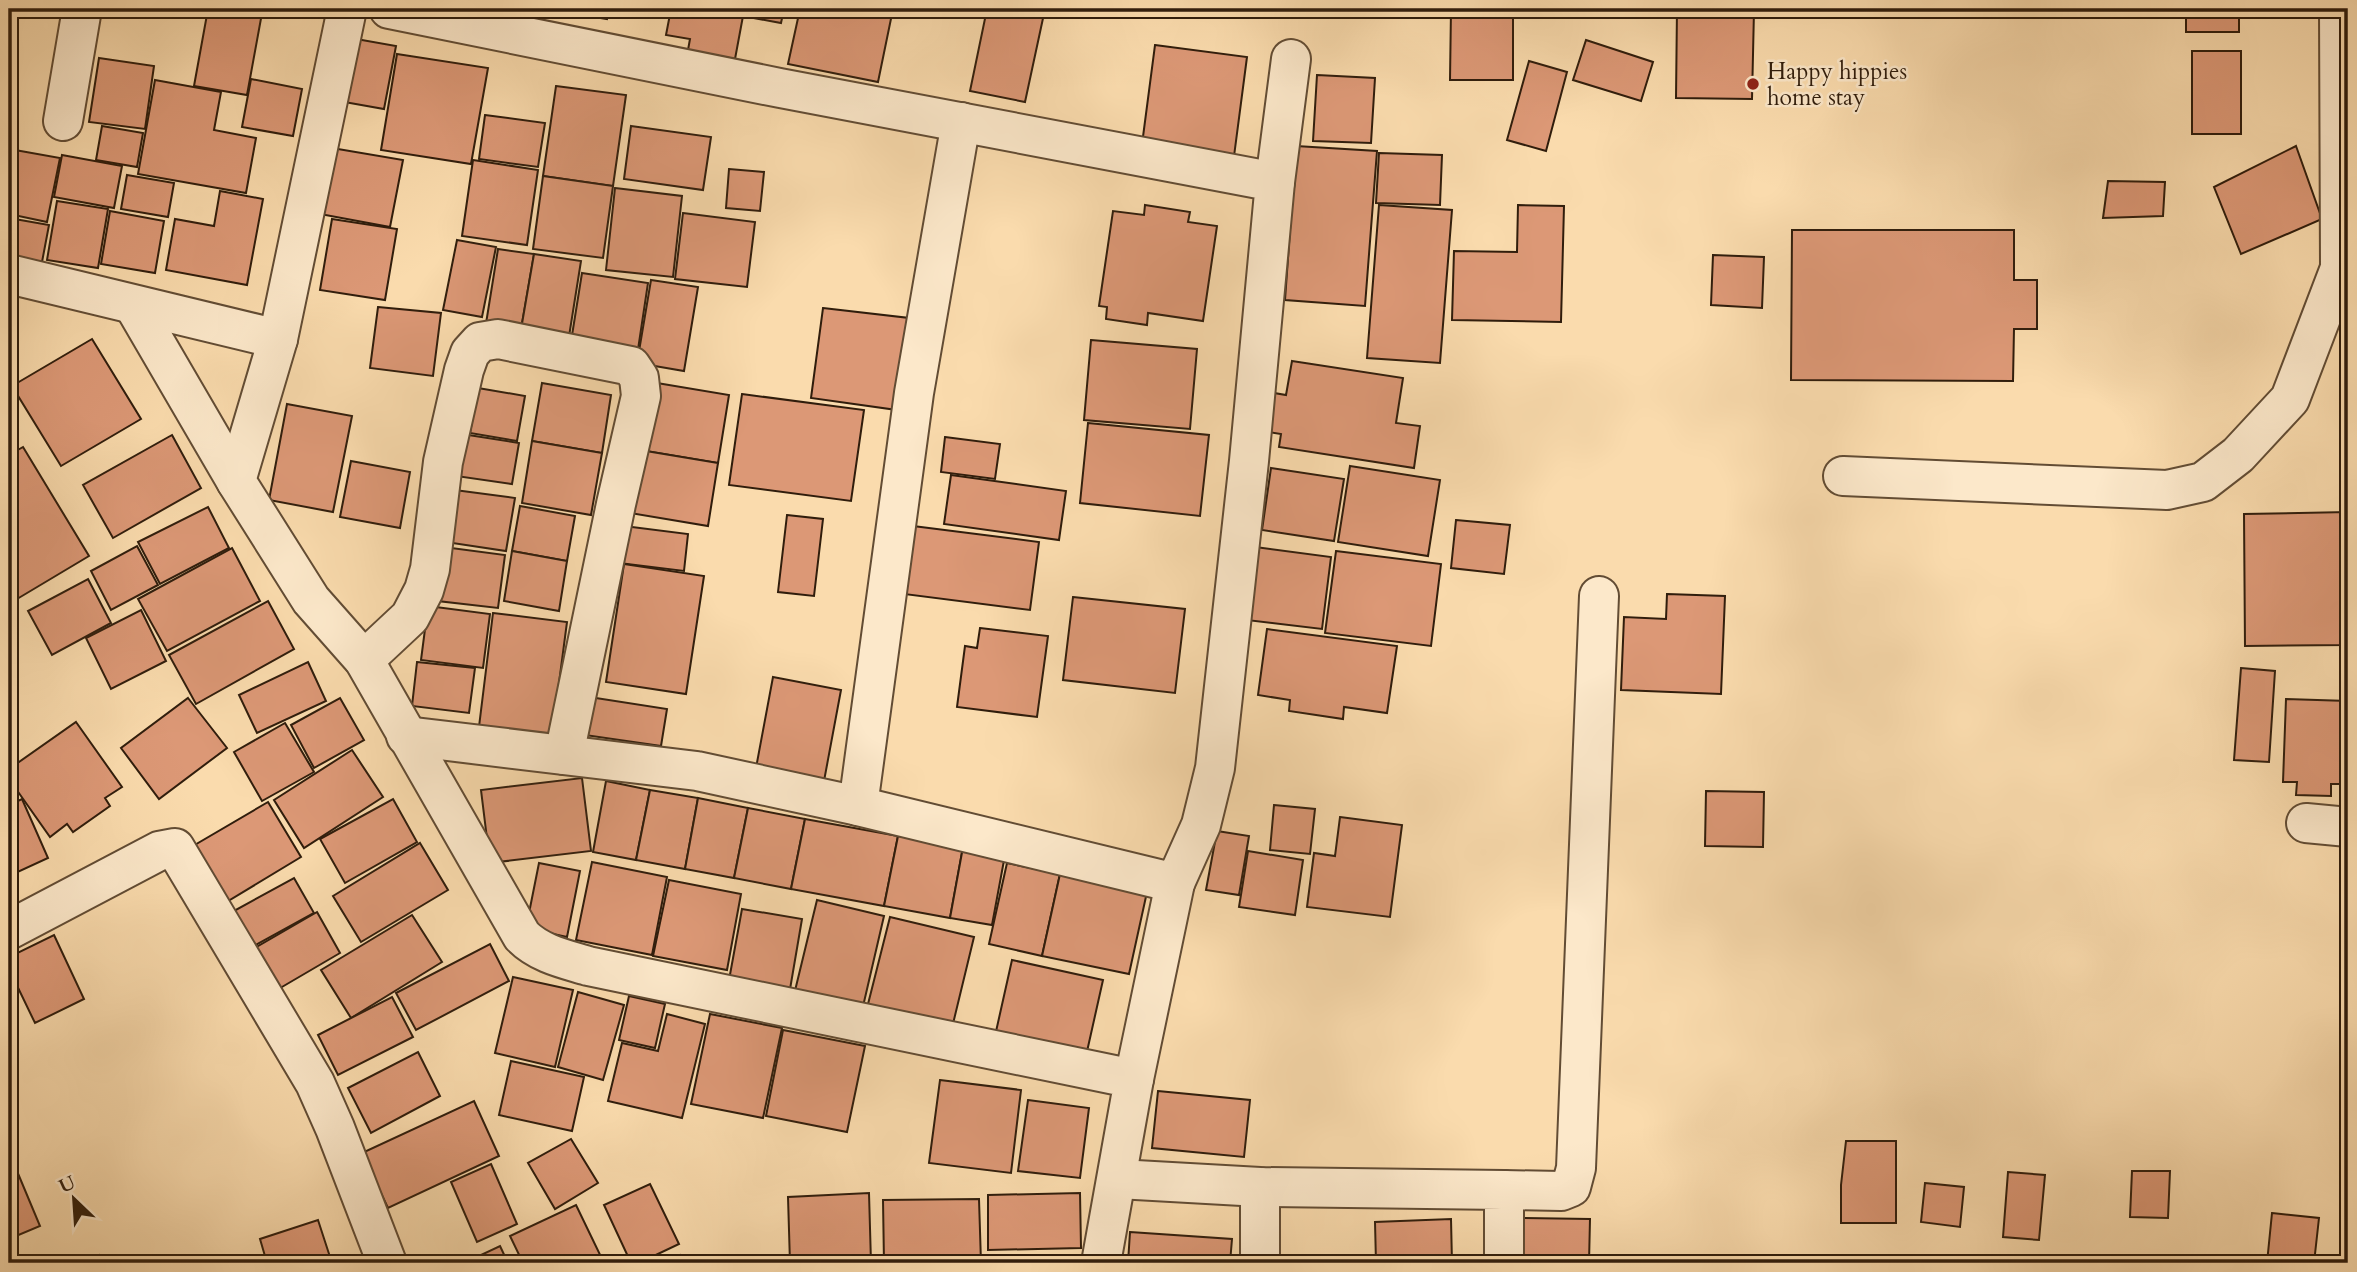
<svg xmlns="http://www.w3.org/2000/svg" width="2357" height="1272" font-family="Cardo,serif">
<rect width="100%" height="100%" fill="#fadbad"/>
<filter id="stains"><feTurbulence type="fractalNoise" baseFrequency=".00286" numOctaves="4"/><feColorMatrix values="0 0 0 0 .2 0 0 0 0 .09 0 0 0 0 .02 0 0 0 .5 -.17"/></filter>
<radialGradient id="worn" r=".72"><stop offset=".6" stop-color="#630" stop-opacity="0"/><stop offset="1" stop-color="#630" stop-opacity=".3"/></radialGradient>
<g fill="#dc9876" stroke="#301d0c" stroke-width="2">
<path d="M208 9H236L262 13 247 95 194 86Z"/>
<path d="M547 9H609L607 19Z"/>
<path d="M671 9H784L781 23 743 16 735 59 688 50 690 39 666 35Z"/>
<path d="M800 9H893L878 82 788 64Z"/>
<path d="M987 9H1045L1025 102 970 91Z"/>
<path d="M1451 9H1513V80H1450Z"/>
<path d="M1677 9 1754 10 1752 99 1676 98Z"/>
<rect x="2186" y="9" width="53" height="23"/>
<path d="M345 37 396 46 384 109 333 100Z"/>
<path d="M1586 40 1653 62 1641 101 1573 80Z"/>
<path d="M1155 45 1247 57 1233 164 1141 152Z"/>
<rect x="2192" y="51" width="49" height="83"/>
<path d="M397 54 488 68 471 164 381 150Z"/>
<path d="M99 58 154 66 145 129 89 122Z"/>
<path d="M1529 61 1567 72 1546 151 1507 140Z"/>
<path d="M1317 75 1375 78 1371 143 1313 141Z"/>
<path d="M251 79 302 89 293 136 242 127Z"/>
<path d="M155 80 221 92 214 130 256 138 246 193 138 174Z"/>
<path d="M556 86 626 95 613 186 543 176Z"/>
<path d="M485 115 545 123 538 167 479 159Z"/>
<path d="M102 126 143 133 137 167 96 160Z"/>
<path d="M631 126 711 137 703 190 624 179Z"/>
<path d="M1296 146 1377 151 1365 306 1285 300Z"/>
<path d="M2296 146 2322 219 2241 254 2214 187Z"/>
<path d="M332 148 403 160 390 227 320 214Z"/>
<path d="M15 150 60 158 47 222 9 214V183Z"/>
<path d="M1379 153 1442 155 1440 205 1376 203Z"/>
<path d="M62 155 122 166 114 208 54 197Z"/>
<path d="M473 160 538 170 527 245 462 236Z"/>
<path d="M729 169 764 172 760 211 726 208Z"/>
<path d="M127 175 174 183 168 217 121 209Z"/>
<path d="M543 176 613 186 603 258 533 249Z"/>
<path d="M2108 181 2165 182 2163 216 2103 218Z"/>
<path d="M615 188 682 196 673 277 606 270Z"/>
<path d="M220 191 263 199 247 285 166 270 175 219 214 226Z"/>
<path d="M57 201 108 209 98 268 47 260Z"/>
<path d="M1145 205 1190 212 1188 222 1217 226 1203 321 1148 313 1147 325 1106 319 1107 307 1099 306 1113 211 1144 215Z"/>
<path d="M1379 205 1452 210 1440 363 1367 358Z"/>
<path d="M1518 205 1564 206 1561 322 1452 320 1454 251 1517 252Z"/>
<path d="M110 211 164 221 155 273 101 264Z"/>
<path d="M683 213 755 222 747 287 675 279Z"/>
<path d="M9 218 49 225 42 262 9 256Z"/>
<path d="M332 219 397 229 385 300 320 290Z"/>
<path d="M1792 230H2014V280H2037V329H2014L2013 381 1791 380Z"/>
<path d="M457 240 496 247 482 317 443 310Z"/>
<path d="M498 249 534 254 519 341 484 336Z"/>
<path d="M534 254 581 261 567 349 519 341Z"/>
<path d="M1713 255 1764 257 1762 308 1711 305Z"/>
<path d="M582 273 648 283 636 363 569 354Z"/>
<path d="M651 280 698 287 684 371 637 363Z"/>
<path d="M378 307 441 313 433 376 370 368Z"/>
<path d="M823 308 909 318 897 410 811 398Z"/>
<path d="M92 339 141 419 61 466 12 386Z"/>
<path d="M1091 340 1197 349 1190 429 1084 420Z"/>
<path d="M1292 361 1403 378 1396 423 1420 426 1414 468 1279 447 1281 434 1268 432 1274 393 1286 395Z"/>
<path d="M651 382 729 395 718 463 640 450Z"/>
<path d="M542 383 611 395 602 453 532 441Z"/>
<path d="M478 388 525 396 517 441 470 433Z"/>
<path d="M742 394 864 410 851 501 729 485Z"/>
<path d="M287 404 352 416 333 512 269 500Z"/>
<path d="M1088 423 1209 435 1200 516 1080 503Z"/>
<path d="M462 434 519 443 512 484 456 476Z"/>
<path d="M172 435 201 488 113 538 83 485Z"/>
<path d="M945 437 1000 444 995 479 941 472Z"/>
<path d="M532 441 602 453 591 515 522 503Z"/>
<path d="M23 447 89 556 12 602 9 597V455Z"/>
<path d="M640 450 718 463 708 526 630 513Z"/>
<path d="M351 461 410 472 400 528 340 517Z"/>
<path d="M1350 466 1440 480 1428 556 1338 542Z"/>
<path d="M1271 468 1344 479 1334 541 1262 530Z"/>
<path d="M951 475 1066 491 1059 540 944 524Z"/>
<path d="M447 489 515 498 506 551 439 541Z"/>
<path d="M520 506 575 516 567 561 512 551Z"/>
<path d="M208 507 229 548 160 584 138 542Z"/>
<path d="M2348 512V645L2245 646 2244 514Z"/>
<path d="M787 515 823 519 814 596 778 592Z"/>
<path d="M1456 520 1510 525 1504 574 1451 568Z"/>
<path d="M624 526 688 534 684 571 619 563Z"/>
<path d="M913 526 1039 542 1030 610 904 594Z"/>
<path d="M137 546 158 585 111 610 91 571Z"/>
<path d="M436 546 505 555 498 608 429 600Z"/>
<path d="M1248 546 1331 557 1322 629 1238 619Z"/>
<path d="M232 548 260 601 167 651 138 599Z"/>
<path d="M512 551 567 561 559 611 504 601Z"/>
<path d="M1336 551 1441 564 1431 646 1325 633Z"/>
<path d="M624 564 704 576 686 694 606 682Z"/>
<path d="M88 579 111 623 52 655 28 611Z"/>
<path d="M1667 594 1725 596 1721 694 1621 690 1624 617 1666 619Z"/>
<path d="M1073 597 1185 609 1175 693 1063 680Z"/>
<path d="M268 601 294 649 196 704 169 655Z"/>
<path d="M428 606 490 614 483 668 421 660Z"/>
<path d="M141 610 166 661 111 689 86 638Z"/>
<path d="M493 613 567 622 551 744 478 735Z"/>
<path d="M980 628 1048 636 1037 717 957 707 965 646 977 648Z"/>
<path d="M1267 629 1397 646 1387 713 1344 707 1343 719 1289 711 1290 700 1258 695Z"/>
<path d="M308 662 326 701 257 733 239 695Z"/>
<path d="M417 662 475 668 469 713 412 706Z"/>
<path d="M2241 668 2275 671 2269 762 2234 760Z"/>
<path d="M773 677 841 690 824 781 756 768Z"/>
<path d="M583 696 667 709 661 746 578 734Z"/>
<path d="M188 698 227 748 159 799 121 748Z"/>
<path d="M340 698 364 740 314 768 291 725Z"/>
<path d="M2286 699 2348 701V784H2331V796L2296 795 2297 782H2283Z"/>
<path d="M76 722 122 787 105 798 110 806 73 832 67 824 50 837 9 779V769Z"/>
<path d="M285 723 314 772 262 801 234 752Z"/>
<path d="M352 750 383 797 304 848 274 800Z"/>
<path d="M582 778 591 851 490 863 481 790Z"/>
<path d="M606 781 650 790 636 860 593 852Z"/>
<path d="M650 790 698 798 685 869 636 860Z"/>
<path d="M1706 791 1764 792 1763 847 1705 846Z"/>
<path d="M698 798 748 808 734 878 685 869Z"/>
<path d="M22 799 48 858 9 876V805Z"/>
<path d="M393 799 417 842 345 883 320 839Z"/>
<path d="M268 802 301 857 215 909 181 853Z"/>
<path d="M1274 805 1315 809 1310 854 1270 850Z"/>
<path d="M748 808 805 819 791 889 734 878Z"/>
<path d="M1340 817 1402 825 1390 917 1307 907 1314 853 1335 856Z"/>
<path d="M805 819 898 836 884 906 791 889Z"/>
<path d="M1217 831 1249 836 1239 895 1206 890Z"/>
<path d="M898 836 963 847 950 918 884 906Z"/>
<path d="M420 843 448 890 361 942 333 896Z"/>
<path d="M963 847 1005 855 992 925 950 918Z"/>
<path d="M1248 851 1303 860 1295 915 1239 907Z"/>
<path d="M592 862 667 877 652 955 576 940Z"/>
<path d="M539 863 580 871 567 937 526 928Z"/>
<path d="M1007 863 1060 874 1042 956 989 944Z"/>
<path d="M1060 874 1147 892 1129 974 1042 956Z"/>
<path d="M294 878 314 913 243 952 223 917Z"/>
<path d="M669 880 741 894 727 970 653 956Z"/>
<path d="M817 900 884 916 861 1015 793 999Z"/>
<path d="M742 909 802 919 788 1001 727 991Z"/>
<path d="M317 912 340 953 270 994 246 953Z"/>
<path d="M412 915 442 962 351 1018 321 970Z"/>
<path d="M890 917 974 937 951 1032 866 1012Z"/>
<path d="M54 935 84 999 35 1023 9 969V957Z"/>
<path d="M490 944 509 981 416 1030 396 993Z"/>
<path d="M1012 960 1103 980 1086 1056 995 1036Z"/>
<path d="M513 977 573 990 555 1067 495 1053Z"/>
<path d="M578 992 624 1005 603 1080 558 1067Z"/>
<path d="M629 996 665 1004 655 1048 619 1040Z"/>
<path d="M392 997 413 1037 338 1075 318 1035Z"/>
<path d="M667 1014 705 1024 682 1118 608 1101 622 1043 658 1051Z"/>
<path d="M710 1014 782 1028 763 1118 691 1104Z"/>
<path d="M783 1030 865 1046 847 1132 766 1116Z"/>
<path d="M418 1052 440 1096 371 1133 348 1088Z"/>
<path d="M511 1061 584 1077 572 1131 499 1115Z"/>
<path d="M940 1080 1021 1090 1011 1173 929 1163Z"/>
<path d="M1158 1091 1250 1100 1244 1157 1152 1148Z"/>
<path d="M1028 1100 1089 1108 1080 1178 1018 1171Z"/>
<path d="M474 1101 499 1156 388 1208 362 1153Z"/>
<path d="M571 1139 598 1183 555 1209 528 1163Z"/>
<path d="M1846 1141H1896V1223H1841V1185Z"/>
<path d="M9 1152 40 1226 9 1239Z"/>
<path d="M491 1164 517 1224 477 1242 451 1182Z"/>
<path d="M2132 1171H2170L2168 1218 2130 1217Z"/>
<path d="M2008 1172 2045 1175 2039 1240 2003 1237Z"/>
<path d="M1925 1183 1964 1187 1960 1227 1921 1222Z"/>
<path d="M650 1184 679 1244 639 1263H631L604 1205Z"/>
<path d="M869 1193 871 1263H790L788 1197Z"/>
<path d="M1080 1193 1081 1248 988 1250V1195Z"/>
<path d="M979 1199 981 1263H884L883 1200Z"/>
<path d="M576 1205 604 1263H523L510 1236Z"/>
<path d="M2272 1213 2319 1218 2314 1263H2267Z"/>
<path d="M1518 1218 1590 1219 1589 1263H1505Z"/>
<path d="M1451 1219 1452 1263H1376L1375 1222Z"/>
<path d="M318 1220 331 1260 320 1263H267L260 1239Z"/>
<path d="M1130 1232 1232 1239 1230 1263H1128Z"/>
<path d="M500 1246 508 1263H464Z"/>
<path d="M99 1255 102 1263H75Z"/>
<path d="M680 1255 684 1263H662Z"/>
</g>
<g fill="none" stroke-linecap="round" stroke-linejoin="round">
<g stroke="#624c34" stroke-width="42">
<g id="minor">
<path d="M347 9 278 339 236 481 311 600 364 660 522 936C540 954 565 959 588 966L1134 1079 1101 1263"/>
<path d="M389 9 780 88 1275 182 1249 461 1215 768 1201 825 1175 883 858 806 697 771 406 736"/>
<path d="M63 121 82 9"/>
<path d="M1275 182 1291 59"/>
<path d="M9 274 278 339"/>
<path d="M134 306 236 481"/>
<path d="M1843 476 2167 490 2203 482 2238 455 2290 399 2340 268 2339 9"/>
<path d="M364 660 410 617 424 590 430 569 443 462 464 370 470 353 480 342 498 339 631 366 639 378 641 396 616 504 564 755"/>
<path d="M858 806 914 393 961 122"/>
<path d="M2306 823 2348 827"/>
<path d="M9 930 159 851 175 848 315 1083 335 1128 387 1263"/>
<path d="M1134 1079 1175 883"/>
<path d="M1118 1179 1260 1187 1504 1190V1263"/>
<path d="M1504 1190 1561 1191 1571 1187 1576 1168 1599 596"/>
<path d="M1260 1263V1187"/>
</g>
</g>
<use href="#minor" stroke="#fce8ca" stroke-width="38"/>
</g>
<circle fill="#8f2418" stroke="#fce8ca" stroke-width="2.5" cx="1753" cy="84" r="7"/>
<g text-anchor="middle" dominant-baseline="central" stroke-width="5" stroke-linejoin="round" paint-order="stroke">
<g font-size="23" fill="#301d0c" stroke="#fce8ca" text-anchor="start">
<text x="1767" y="71">Happy hippies<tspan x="1767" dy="26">home stay</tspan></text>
</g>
</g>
<rect width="2357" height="1272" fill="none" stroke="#fadbad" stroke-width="35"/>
<rect x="10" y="10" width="2336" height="1251" fill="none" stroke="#301d0c" stroke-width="3.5"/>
<rect x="18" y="18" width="2322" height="1237" fill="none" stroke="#301d0c" stroke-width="2"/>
<g transform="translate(74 1199) rotate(335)" stroke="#fce8ca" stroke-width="5" paint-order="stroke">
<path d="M0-5L12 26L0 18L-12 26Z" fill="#301d0c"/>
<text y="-10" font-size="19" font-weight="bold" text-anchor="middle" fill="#301d0c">U</text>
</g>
<rect width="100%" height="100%" filter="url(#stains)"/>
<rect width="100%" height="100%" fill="url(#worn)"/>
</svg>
